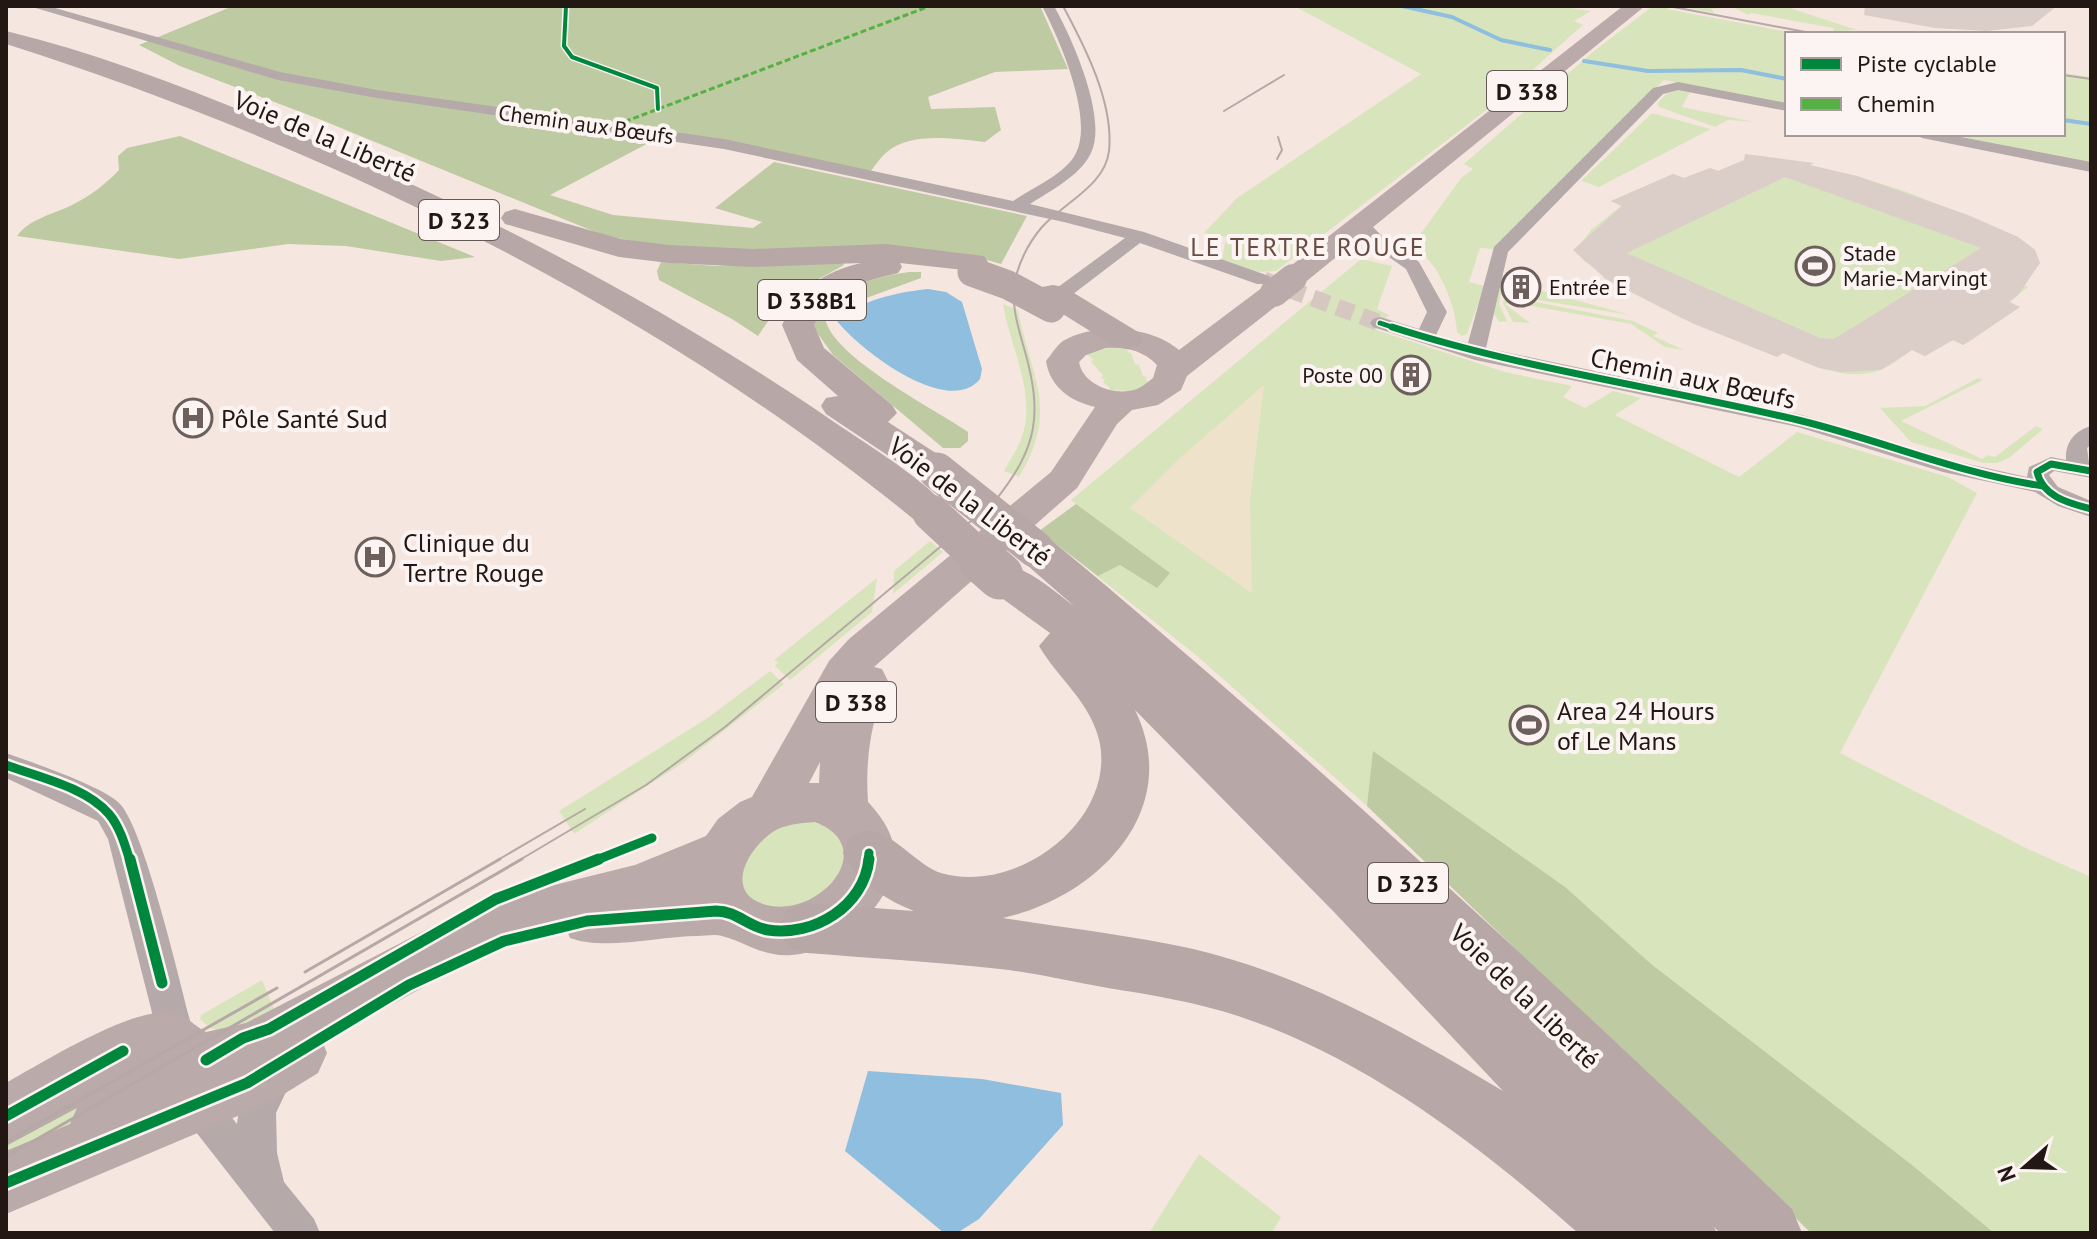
<svg xmlns="http://www.w3.org/2000/svg" width="2097" height="1239" font-family="'PT Sans',sans-serif">
<rect width="100%" height="100%" fill="#f6e6e0"/>
<g fill="#d8e5bc">
<path d="M1294 6H1577L1571 8 1591 11 1574 21 1583 25 1493 105 1276 271 1257 272 1222 260 1226 237 1204 233 1237 198 1421 74Z"/>
<path d="M1653 6H1669L1667 9 1799 34H1787V104L1664 80 1494 249 1480 248 1469 282 1485 286 1467 334 1462 336 1457 332C1455 309 1448 291 1437 271 1429 259 1421 254 1417 239L1461 178 1473 169 1464 164 1594 51Z"/>
<path d="M1678 6H1784L1857 30 1834 31 1833 28 1751 13 1749 15 1732 7 1712 9 1714 13Z"/>
<path d="M2063 73 2091 77V163L1939 134H2063Z"/>
<path d="M1670 90H1691L1682 107 1754 122 1728 120 1715 127 1659 107 1657 104Z"/>
<path d="M1652 113 1711 129 1599 187 1581 181Z"/>
<path d="M1742 161 1857 176 1907 192 2018 237 2035 250 2040 263 2016 281 2028 287 2010 302 2020 307 1972 340 1963 345 1953 340 1925 356 1912 350C1902 357 1891 366 1880 370 1848 382 1812 366 1783 353L1777 357 1681 318 1603 278 1609 274 1585 262 1575 251 1591 230 1621 206 1611 201 1673 174 1684 178 1710 168 1718 171Z"/>
<path d="M1361 259 1392 266 1377 309 1389 315 1376 330 1505 372 1572 386 1563 397 1585 408 1613 391 1641 398 1615 415 1739 477 1797 432 1948 477 1977 493 1840 753 2028 849 2091 877V1233H1814L1367 806 1197 656 1051 539 1089 514 1071 500Z"/>
<path d="M1501 281 1525 290 1528 287 1630 315 1501 294 1499 304 1507 321 1499 322 1492 310Z"/>
<path d="M1505 296 1633 321 1658 333 1653 336 1684 350 1665 347 1631 324 1510 302 1505 304 1530 323 1513 322 1503 303Z"/>
<path d="M1003 304 1018 310C1031 378 1060 409 1019 477L1004 471C1009 461 1015 453 1019 444 1040 400 1010 348 1003 304Z"/>
<path d="M1116 346 1129 349 1127 352 1131 353 1135 364 1139 365 1143 376 1147 377 1145 380 1149 381 1142 388 1129 391 1109 390 1110 388 1103 382 1105 379 1101 378 1103 375 1091 362 1093 359 1086 354Z"/>
<path d="M1978 378 1983 380 1901 421 1982 459 1988 455 1995 457 2036 426 2043 429 2009 458 1997 463H1984L1911 442 1880 408 1925 406Z"/>
<path d="M930 541 943 552 893 594 894 571Z"/>
<path d="M877 578 872 612 790 680 775 666 778 662 774 660Z"/>
<path d="M770 671 784 684 684 762 574 834 559 811 709 717Z"/>
<path d="M812 814C849 833 854 843 845 883L785 918 731 889 749 833Z"/>
<path d="M262 980 274 1009 233 1034 210 1028 200 1019 201 1015Z"/>
<path d="M115 1075 132 1090 6 1164V1135Z"/>
<path d="M1199 1154 1281 1217 1272 1233H1149Z"/>
</g>
<g fill="#becaa1">
<path d="M233 6H1040L1068 69 995 72 928 97 931 109 995 107 1001 130 985 142C957 139 911 131 887 152 881 157 876 164 871 171L658 138 550 195 613 215 753 228 762 222 715 208 774 162 1027 216 1001 264 973 256 721 250 668 247 605 236 319 119 180 66 139 45Z"/>
<path d="M180 136 475 257 441 261 346 246 288 244 179 259 17 236C29 219 54 214 72 205 90 196 106 184 119 170L118 156 127 148Z"/>
<path d="M839 260 844 265 783 299 758 336 732 319 659 280 657 271 661 262 716 266Z"/>
<path d="M909 272H921V278L839 308 825 317C829 356 937 410 968 432V441L960 448H943L833 355 811 324 812 314C848 288 865 278 909 272Z"/>
<path d="M1076 504 1170 573 1157 588 1120 565 1098 576 1039 531Z"/>
<path d="M1373 751 1565 887 1651 964 1912 1165 1994 1233H1811L1367 806Z"/>
</g>
<path fill="#efe2cb" d="M1264 385 1250 501 1252 593 1130 508 1182 456Z"/>
<g fill="#8fbede">
<path d="M928 289 946 292 962 302 982 369 980 379C948 418 860 350 837 321 859 300 899 292 928 289Z"/>
<path d="M868 1071 982 1079 1061 1093 1063 1125 979 1219 957 1233H944L845 1151Z"/>
</g>
<g fill="none" stroke-linecap="round" stroke-linejoin="round">
<g stroke="#8fbede" stroke-width="4">
<path d="M1402 6 1452 17 1501 40 1550 50"/>
<path d="M1584 61 1648 71 1741 70 1787 79"/>
<path d="M2063 120 2091 124"/>
</g>
</g>
<g fill="#dbcec9" fill-rule="evenodd">
<path d="M1865 6H2057L2032 26 1986 31 1935 28 1864 15Z"/>
<path d="M1745 154 1814 163 1810 165 1857 176 1968 215 2018 237 2035 250 2040 263 2018 295 2009 302 2020 307 1963 345 1953 340 1925 356 1912 350 1881 370 1842 372 1819 368 1783 353 1777 357 1694 324 1606 279 1573 250 1622 206 1611 201 1673 174 1684 178 1710 168 1718 171 1744 160ZM1785 177 1981 248 1834 339 1820 338 1627 253Z"/>
</g>
<g fill="none" stroke-linecap="round" stroke-linejoin="round">
<path stroke="#d6c7c1" stroke-width="17" stroke-dasharray="17 9" stroke-linecap="butt" d="M1264 280 1380 323"/>
<g fill="#b5a9a9" fill-rule="evenodd">
<path d="M29 6H48L280 72 377 90 724 139 1013 201C1032 188 1066 174 1076 153 1094 118 1059 38 1042 6H1054C1072 38 1108 118 1091 153 1080 176 1050 191 1030 204L1144 232 1269 276 1272 280 1269 284H1257L1140 243 1064 301 1057 303 1048 297 1050 293 1125 238 1064 222 724 149 377 98 278 80Z"/>
<path d="M1678 82 1787 103V111L1678 90 1663 94 1508 252 1486 348 1802 415 1959 462 2027 477 2029 467 2051 457 2066 460C2065 443 2074 431 2091 426V445L2087 448 2091 478 2054 471 2049 475 2058 487 2091 501V517L2058 506 2035 492 1943 472 1798 427 1475 360 1373 327 1370 323 1373 319 1380 317 1419 329 1427 312 1406 269 1369 243 1351 224 1354 220H1366L1381 235 1419 262 1447 312 1436 335 1468 343 1494 247 1653 88Z"/>
<path d="M1915 134H1945L2091 162V172L1922 138Z"/>
<path d="M6 753C31 762 102 786 119 803 145 827 184 1000 196 1044L191 1056 178 1061 165 1056 160 1044 108 839 98 821 6 778Z"/>
<path d="M275 1059 288 1064 293 1077 276 1113 277 1153 284 1182 314 1219 320 1233H275L185 1118 179 1105 186 1084 199 1079 212 1084 217 1099 237 1124C240 1098 250 1069 275 1059Z"/>
</g>
<g fill="#baaaaa" fill-rule="evenodd">
<path d="M1623 6H1645L1303 284 1293 287 1283 284 1278 278 1283 272Z"/>
<path d="M1274 284 1285 287 1289 293 1285 299 1187 376 1181 390 1158 405 1132 410 1117 424 1077 488 874 667 882 669 888 681C871 720 865 759 868 802 882 817 894 834 895 856 895 904 838 952 792 955 762 957 748 943 722 936 715 934 705 936 698 936 659 936 605 951 570 938L566 928 479 956 323 1043 327 1053 318 1073 271 1102 6 1214V1151L70 1124 77 1108 6 1146V1083C43 1062 129 1009 170 1012 186 1014 194 1026 206 1032L246 1023 443 921 542 888 635 865 706 836 718 819 740 802 752 797 829 661 849 639 1051 472 1095 407C1070 401 1050 387 1046 361 1051 355 1057 345 1063 341 1094 322 1152 326 1179 350L1263 287ZM1106 348C1126 347 1142 350 1157 365L1153 378C1148 382 1142 387 1137 389 1115 397 1083 385 1079 362L1086 355ZM820 762 819 783H809ZM815 822C883 848 816 922 763 904 721 890 752 842 778 829 790 824 802 823 815 822Z"/>
</g>
<g fill="#b8a7a7" fill-rule="evenodd">
<path d="M6 31C97 53 187 88 274 124 470 205 663 304 837 424 868 445 932 484 951 513L945 522 931 526 917 522C658 309 325 145 6 44Z"/>
<path d="M515 209 621 239 669 245 753 249 886 244 984 256 988 262 984 268 973 271 900 263 902 267 898 273C862 282 831 289 814 325L824 348 892 405 897 413 888 422 951 463 956 471 951 479 937 483 923 479 826 414 821 406 826 398 838 396 797 360 782 325C798 290 823 272 861 263L753 267 669 263 619 257 505 224 501 218 505 212Z"/>
<path d="M1053 285 1064 287 1138 332 1143 339 1138 346 1126 349 1114 346 1042 301 1037 294 1042 287Z"/>
<path d="M1035 535 1050 539C1307 752 1551 979 1792 1209L1802 1233H1720L1714 1227 1717 1233H1578C1481 1146 1363 1057 1238 1016 1195 1002 1152 995 1108 988 1072 982 1036 973 1000 969 936 962 871 958 807 953L787 946 779 928 787 910 807 903 914 911C886 900 856 881 843 853L850 837C855 835 862 831 868 831 890 829 918 866 941 873 1015 895 1114 823 1100 744 1092 703 1059 680 1039 646L1050 633 985 586 979 576 985 566C1018 557 1048 587 1074 606L1020 559 1014 549 1020 539ZM1135 710 1334 912 1503 1091C1404 1032 1303 974 1189 948 1128 935 1065 928 1003 918 1098 897 1184 810 1135 710Z"/>
</g>
<g stroke="#b5a8a6" stroke-width="2">
<path d="M1668 6 1816 34"/>
<path d="M2063 75 2091 79"/>
<path d="M1224 111 1284 75"/>
<path d="M1277 159 1282 150 1278 137"/>
<path d="M496 861 585 809"/>
<path d="M518 861 646 785 725 727 995 501C1038 447 1043 414 1024 348 1017 324 1010 301 1016 276 1021 258 1030 241 1042 227 1063 203 1105 186 1109 151 1114 103 1085 47 1063 6"/>
</g>
<g stroke="#b5a8a6" stroke-width="3">
<path d="M305 972 500 859"/>
<path d="M6 1142 277 988"/>
<path d="M6 1157 522 859"/>
</g>
<path stroke="#baaaaa" stroke-width="28" d="M1274 293 1293 278"/>
<path stroke="#b8a7a7" stroke-width="29" d="M972 272 1008 285 1051 308"/>
<g stroke="#b8a7a7" stroke-width="37">
<path d="M937 471 1035 549"/>
<path d="M931 513 985 563"/>
</g>
<path stroke="#b8a7a7" stroke-width="47" d="M983 561 1000 576"/>
<path stroke="#55b144" stroke-width="3" stroke-dasharray="6 3" stroke-linecap="butt" d="M608 128 930 6"/>
<g stroke="#fbf4f2" stroke-width="7">
<path id="cycleway-far4" d="M566 6 564 46 572 57 657 88 658 109"/>
</g>
<g stroke="#fbf4f2" stroke-width="8">
<path id="cycleway-far3" d="M1380 323 1398 329"/>
</g>
<g stroke="#fbf4f2" stroke-width="11">
<g id="cycleway-far2">
<path d="M1392 327C1526 370 1665 388 1802 421 1883 441 1960 474 2043 486"/>
<path d="M2091 471 2051 464 2037 472C2043 497 2069 503 2091 509"/>
</g>
</g>
<g stroke="#fbf4f2" stroke-width="14">
<g id="cycleway-far1">
<path d="M6 765C38 777 86 787 109 814 120 827 125 845 130 861"/>
<path d="M594 861 652 838"/>
<path d="M868 861 869 853"/>
</g>
</g>
<g stroke="#fbf4f2" stroke-width="16">
<g id="cycleway">
<path d="M130 859 162 983"/>
<path d="M206 1060 243 1038 269 1029 496 899 599 859"/>
<path d="M6 1116 123 1051"/>
<path d="M6 1183 247 1083 409 985 504 941 587 921 716 911C737 911 748 927 768 930 814 937 864 906 869 859"/>
</g>
</g>
<use href="#cycleway-far4" stroke="#00873e" stroke-width="4"/>
<use href="#cycleway-far3" stroke="#00873e" stroke-width="5"/>
<use href="#cycleway-far2" stroke="#00873e" stroke-width="7"/>
<use href="#cycleway-far1" stroke="#00873e" stroke-width="9"/>
<use href="#cycleway" stroke="#00873e" stroke-width="11"/>
</g>
<defs>
<g id="stadium-ring" transform="scale(2)"><circle r="9.5" fill="#fbf4f2" stroke="#6d5f5b" stroke-width="1.5"/><path d="M0-5a6.5 5 0 1 0 0 10a6.5 5 0 1 0 0-10ZM-3.5-1.8h7v3.6h-7Z" fill="#6d5f5b"/></g>
<g id="building-ring" transform="scale(2)"><circle r="9.5" fill="#fbf4f2" stroke="#6d5f5b" stroke-width="1.5"/><path d="M-4-6H4V6H1V3H-1V6H-4ZM-2.5-4.3h1.7v1.8h-1.7ZM.8-4.3h1.7v1.8H.8ZM-2.5-1h1.7V.8h-1.7ZM.8-1h1.7V.8H.8Z" fill="#6d5f5b"/></g>
<g id="hospital-ring" transform="scale(2)"><circle r="9.5" fill="#fbf4f2" stroke="#6d5f5b" stroke-width="1.5"/><path d="M-5-5h3v3.5h4V-5h3V5h-3V1.5h-4V5h-3Z" fill="#6d5f5b"/></g>
</defs>
<g fill-rule="evenodd">
<use href="#stadium-ring" x="1815" y="266"/>
<use href="#building-ring" x="1521" y="287"/>
<use href="#building-ring" x="1411" y="375"/>
<use href="#hospital-ring" x="193" y="418"/>
<use href="#hospital-ring" x="375" y="557"/>
<use href="#stadium-ring" x="1529" y="725"/>
</g>
<g text-anchor="middle" dominant-baseline="central" stroke-width="8" stroke-linejoin="round" paint-order="stroke">
<g font-size="22" fill="#231713" stroke="#fbf4f2">
<text transform="translate(586 124) rotate(8)">Chemin aux Bœufs</text>
</g>
<g font-size="22" fill="#231713" stroke="#fbf4f2" text-anchor="start">
<text x="1843" y="253">Stade<tspan x="1843" dy="25">Marie-Marvingt</tspan></text>
<text x="1549" y="287">Entrée E</text>
<text x="1383" y="375" text-anchor="end">Poste 00</text>
</g>
<g fill="#fbf4f2" stroke="#645956" stroke-width="2">
<rect x="1487" y="71" width="80" height="40" rx="6"/>
<rect x="419" y="200" width="80" height="40" rx="6"/>
<rect x="758" y="280" width="108" height="40" rx="6"/>
<rect x="816" y="682" width="80" height="40" rx="6"/>
<rect x="1368" y="863" width="80" height="40" rx="6"/>
</g>
<g font-size="24" font-weight="bold" fill="#231713">
<text x="1527" y="91">D 338</text>
<text x="459" y="220">D 323</text>
<text x="812" y="300">D 338B1</text>
<text x="856" y="702">D 338</text>
<text x="1408" y="883">D 323</text>
</g>
<g font-size="26" fill="#231713" stroke="#fbf4f2">
<text transform="translate(325 136) rotate(23)">Voie de la Liberté</text>
<text transform="translate(1693 378) rotate(12)">Chemin aux Bœufs</text>
<text transform="translate(970 501) rotate(37)">Voie de la Liberté</text>
<text transform="translate(1525 996) rotate(44)">Voie de la Liberté</text>
</g>
<g font-size="26" letter-spacing="2" fill="#694c42" stroke="#fbf4f2">
<text x="1308" y="246">LE TERTRE ROUGE</text>
</g>
<g font-size="26" fill="#231713" stroke="#fbf4f2" text-anchor="start">
<text x="221" y="418">Pôle Santé Sud</text>
<text x="403" y="542">Clinique du<tspan x="403" dy="30">Tertre Rouge</tspan></text>
<text x="1557" y="710">Area 24 Hours<tspan x="1557" dy="30">of Le Mans</tspan></text>
</g>
</g>
<rect width="2097" height="1239" fill="none" stroke="#231713" stroke-width="16"/>
<rect x="1785" y="32" width="280" height="104" fill="#fbf4f2" stroke="#a59c99" stroke-width="2"/>
<rect x="1801" y="58" width="40" height="12" fill="#00873e" stroke="#a59c99" stroke-width="2"/>
<text x="1857" y="72" font-size="24" fill="#231713">Piste cyclable</text>
<rect x="1801" y="98" width="40" height="12" fill="#55b144" stroke="#a59c99" stroke-width="2"/>
<text x="1857" y="112" font-size="24" fill="#231713">Chemin</text>
<g transform="translate(2025 1167) rotate(250)" stroke="#fbf4f2" stroke-width="6" paint-order="stroke">
<path d="M0-6L14 30L0 20L-14 30Z" fill="#231713"/>
<text y="-12" font-size="22" font-weight="bold" text-anchor="middle" fill="#231713">N</text>
</g>
</svg>
